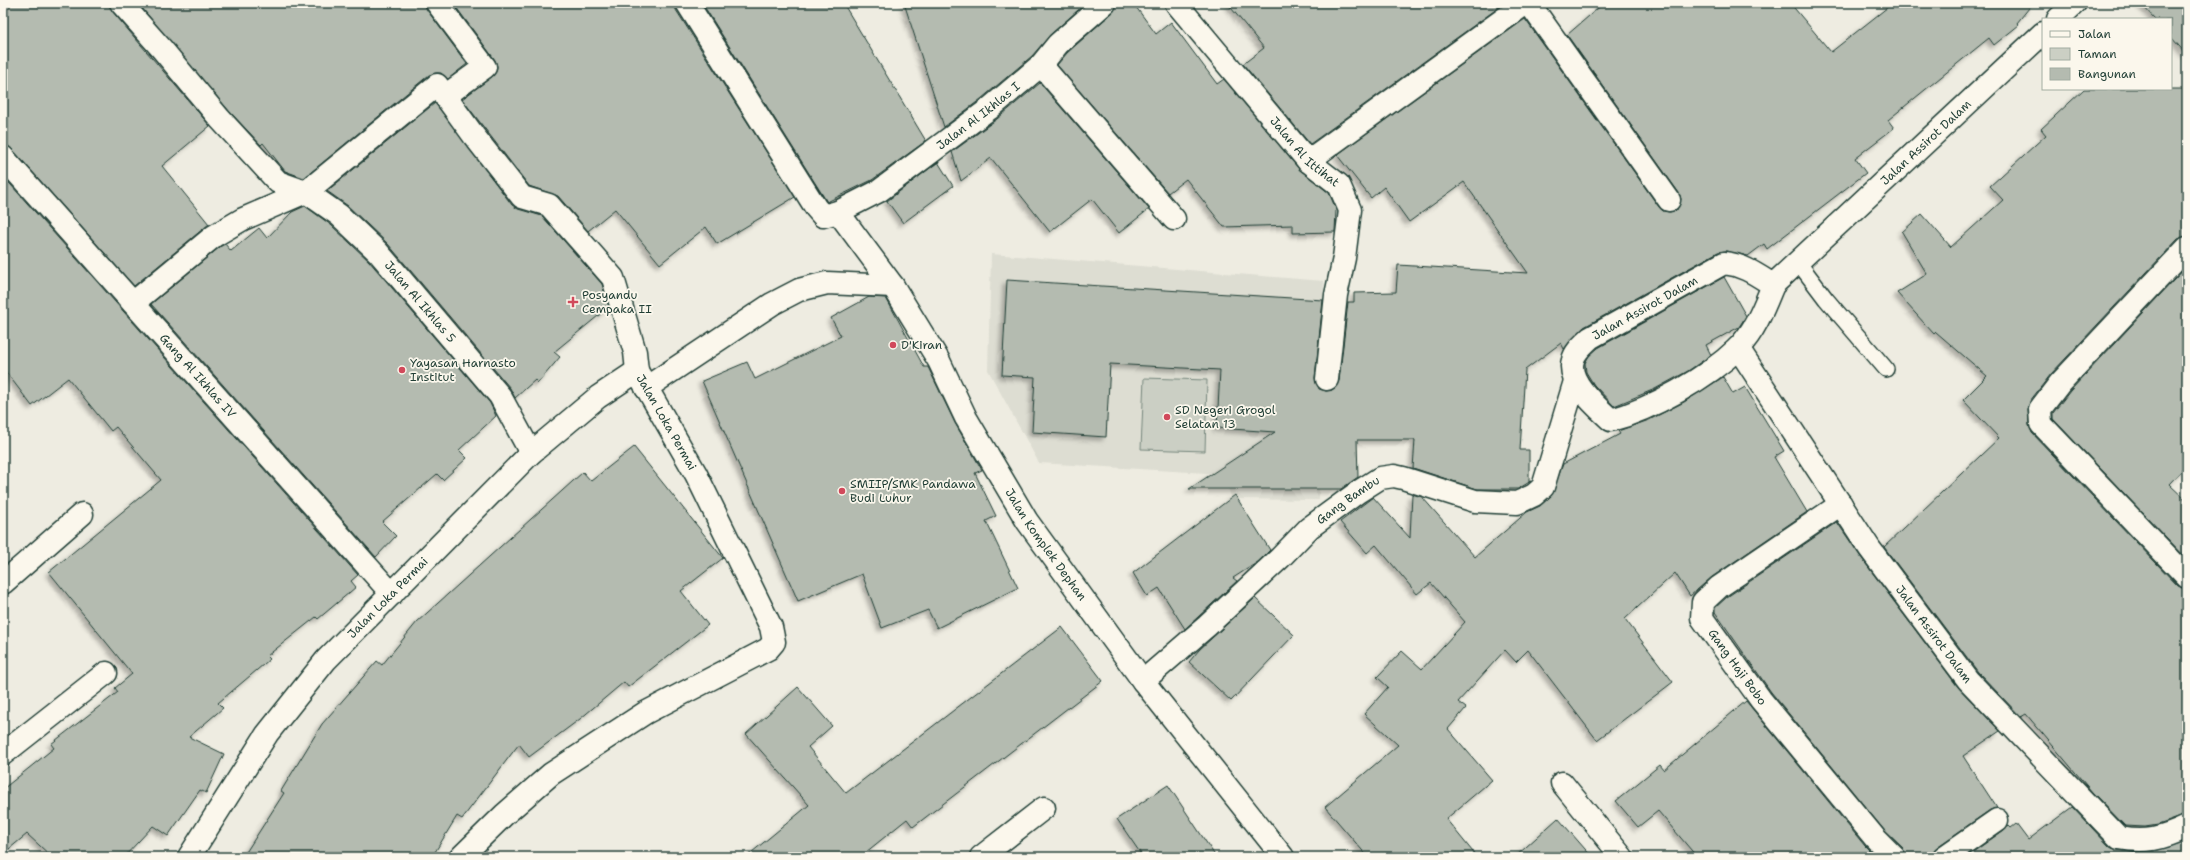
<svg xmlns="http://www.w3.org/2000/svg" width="2190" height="860" font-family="'Shantell Sans',sans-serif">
<defs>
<filter id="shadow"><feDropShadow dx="-3.5" dy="3.5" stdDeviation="2" flood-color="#0004"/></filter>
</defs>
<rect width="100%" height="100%" fill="#eeece1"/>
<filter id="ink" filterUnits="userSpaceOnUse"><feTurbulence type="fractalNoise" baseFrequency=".025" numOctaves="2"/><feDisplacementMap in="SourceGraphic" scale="8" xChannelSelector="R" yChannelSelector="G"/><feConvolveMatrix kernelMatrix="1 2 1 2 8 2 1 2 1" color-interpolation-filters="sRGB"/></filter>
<g filter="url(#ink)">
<path fill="#ddddd2" d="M991 254 1324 281 1319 500 1232 499 1223 474 1039 463 988 370Z"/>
<path fill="#cbcfc4" stroke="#75867c" d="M1144 378 1207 380 1205 451 1141 449Z"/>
<g fill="#b4bbb0" stroke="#1f3d34" filter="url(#shadow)">
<path d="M3 3H109L112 11 210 126 162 166 209 224 134 286 12 149 3 145Z"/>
<path d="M146 3H425L427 10 467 64 448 79 441 73H435L429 75 304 178 285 171 263 143 261 145 229 111 141 7Z"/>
<path d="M453 3H675L676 10 795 197 717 244 706 227 660 264 615 209 588 231 558 196 529 186 462 99 492 77 496 72 497 66 495 60Z"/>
<path d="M702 3H843L926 141 872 180 827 202Z"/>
<path d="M904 3H1086L1050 35 1032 56 981 99 944 127Z"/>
<path d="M1117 3H1133L1156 34 1171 22 1217 84 1224 79 1299 169 1329 193 1336 209 1335 232 1293 233V225L1224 227 1186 179 1168 193 1057 65 1067 53 1113 12Z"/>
<path d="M1227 3H1505L1310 144 1243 64 1264 48Z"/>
<path d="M1604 3H1790L1831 52 1893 3H2033L2017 23 2019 25 1994 45 1989 38 1888 120 1894 128 1855 158 1866 173 1767 249 1764 244 1748 256 1726 251 1718 252 1584 327 1564 349 1561 343 1525 370 1520 450H1529V482L1531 481 1518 489H1477L1413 468 1415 440H1357L1358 477 1341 489H1189L1275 432 1217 428 1220 370 1110 364 1106 437 1032 432 1035 377 1002 375 1007 280 1323 300 1315 378 1319 389 1326 391 1332 390 1339 381 1348 302H1354V293L1396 292 1398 265 1528 273 1464 182 1409 222 1384 187 1371 198 1337 155 1525 19 1659 207 1663 211 1670 212 1677 210 1681 199 1679 193 1567 35Z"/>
<path d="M2140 3H2187V55L2171 37V19H2155Z"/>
<path d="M1040 83 1149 209 1119 233 1092 199 1050 232 991 158 961 181 952 152 997 119Z"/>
<path d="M2084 89H2187V236L2178 239 2051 374 2030 401 2028 410 2029 425 2032 433 2178 586 2187 589V815L2158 825 2145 827 2125 826 2092 792 2026 714 2021 717 1978 672 1884 547 1999 438 1963 400 1987 376 1936 332 1934 334 1897 293 1927 274 1902 232 1922 214 1951 247 2003 200 1990 186 2046 135 2041 129Z"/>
<path d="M435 103 512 205 518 209 542 216 602 284 609 307 554 352 560 357 538 383 535 380 515 398 510 388 388 244 348 206 327 191Z"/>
<path d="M938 162 953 186 903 223 887 201Z"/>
<path d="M3 176 358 575 351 581 356 587 318 619 316 617 267 656 270 659 218 703 223 708 189 737 224 754 206 793 200 790 168 836 153 826 124 857H52L27 834 3 854V789L54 748 51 744 118 692 115 688 132 674 49 572 161 480 116 427 111 431 68 378 32 406 3 368Z"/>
<path d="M305 206 331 225 369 261 490 403 496 416 459 450 467 458 443 480 437 474 382 522 396 536 376 557 151 304 221 246 225 244 231 251 259 228 267 238 292 212Z"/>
<path d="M2187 266V465L2169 484 2187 501V559L2053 419V413L2070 391Z"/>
<path d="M1724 277 1746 316 1739 327 1706 345 1711 355 1688 371 1655 389 1614 406 1594 385 1586 372 1585 363 1589 356 1598 348Z"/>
<path d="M869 297 886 298 924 367H928L955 423 982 470 975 473 996 516 986 521 1018 588 937 628 928 610 882 628 862 574 798 601 702 381 747 362 755 379 841 336 831 318Z"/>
<path d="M1723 377 1733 394 1745 387 1784 451 1774 457 1807 512 1712 577 1690 596 1675 573 1625 619 1673 682 1597 740 1528 650 1516 662 1505 650 1458 702 1466 708 1448 729 1492 780 1446 819 1477 857H1368L1325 807 1398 745 1364 714 1388 687 1377 677 1402 651 1422 669 1465 622 1431 583 1417 594 1376 545 1367 553 1340 522 1373 497 1410 538 1412 494 1422 497 1475 557 1527 512 1540 506 1551 496 1563 464 1620 434 1618 431 1649 420 1684 402Z"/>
<path d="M634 447 723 558 681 591 708 625 628 687 624 682 580 719 529 757 519 744 462 819 457 816 432 857H243L284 793 281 791 322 724 377 661 382 665 417 622 583 472 591 481Z"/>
<path d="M1235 495 1270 550 1258 562 1233 578 1237 581 1185 629 1159 588 1147 596 1133 573Z"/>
<path d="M1837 522 1860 556 1958 687 2000 731 1963 756 1997 808 1990 810 1937 847 1932 857H1906L1903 848 1884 830 1771 692 1715 612V608L1727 597Z"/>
<path d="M1255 598 1294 635 1231 701 1189 662 1199 650Z"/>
<path d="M1062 627 1103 681 913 827 907 819 860 857H746L809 805 746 734 798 687 832 726 808 747 846 793Z"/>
<path d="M1746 701 1865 846 1876 857H1697L1658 811 1638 827 1616 801 1660 765 1664 770Z"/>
<path d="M1168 785 1216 857H1143L1117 819Z"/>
<path d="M2072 807 2110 847 2117 850 2137 853 2155 851 2187 841V857H1966L2004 830 2008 825 2011 828 2016 824 2028 840Z"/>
<path d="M1558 818 1592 857H1515Z"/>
</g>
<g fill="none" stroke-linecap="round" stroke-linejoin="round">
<g stroke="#1f3d34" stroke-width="18">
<path id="lane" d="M1798 262 1826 299 1886 369"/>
</g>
<g stroke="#1f3d34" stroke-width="25">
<g id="street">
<path id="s1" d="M121 3 161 48 220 119 278 182 306 192 339 215 378 252 500 396 531 453"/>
<path d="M437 3 485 67 445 96"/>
<path id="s2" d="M687 3 816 208 823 216 838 212 879 191 989 109 1041 65 1058 44 1105 3"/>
<path id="s3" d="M1176 3 1308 161 1339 185 1350 210 1344 258 1336 295 1327 379"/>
<path d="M1529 3 1669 200"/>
<path d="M2058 19 2075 3"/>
<path d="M1041 65 1174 219"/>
<path id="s4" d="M3 157 392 594"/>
<path d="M1308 161 1526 3"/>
<path id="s5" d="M838 212 893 286 939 361 966 418 1027 521 1143 681 1283 857"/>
<path d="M2187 248 2060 383 2040 409 2041 424 2187 577"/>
<path id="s6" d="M1773 285C1757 275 1744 265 1724 263L1590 338C1584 344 1575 351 1573 360 1566 381 1597 407 1611 420 1652 409 1707 378 1738 348 1755 331 1764 307 1773 285L2043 33"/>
<path d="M133 303 214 236 243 219 306 192 437 85 474 136 522 197 549 205 613 278 635 352 637 371"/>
<path id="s7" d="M1738 348 1870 549 1968 680 2119 838C2146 843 2162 839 2187 827"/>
<path d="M646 388 772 304 799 290 827 283 893 286"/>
<path id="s8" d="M1841 504 1719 587 1703 602 1702 618 1761 700 1875 838 1894 857"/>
<path d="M3 583 82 514"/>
<path id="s9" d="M1143 681 1207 626 1280 558 1309 528 1358 492 1380 478 1394 476 1403 478 1475 501 1517 503 1534 495 1543 487 1575 381"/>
<path d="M3 754 106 673"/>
<path d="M1562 783 1622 857"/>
<path id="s10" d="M189 857 267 734 326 660 531 453 598 397 637 371 696 474 771 627 774 642 768 649 645 713 551 774 504 815 461 857"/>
<path d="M981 857 1044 808"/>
<path d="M1944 857 1997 820"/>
</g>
</g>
<use href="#lane" stroke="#fbf7ec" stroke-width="15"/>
<use href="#street" stroke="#fbf7ec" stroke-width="22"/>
</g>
</g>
<g fill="#d1495b" stroke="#fbf7ec" stroke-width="1.5">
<path d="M571 296h4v4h4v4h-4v4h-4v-4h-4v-4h4z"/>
<circle cx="893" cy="345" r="4"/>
<circle cx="402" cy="370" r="4"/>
<circle cx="1167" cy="417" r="4"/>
<circle cx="842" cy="491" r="4"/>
</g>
<g text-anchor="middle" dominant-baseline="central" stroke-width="3.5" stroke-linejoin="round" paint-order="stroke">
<g font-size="12" fill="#1f3d34" stroke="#fbf7ec">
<text stroke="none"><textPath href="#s2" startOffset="439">Jalan Al Ikhlas I</textPath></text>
<text stroke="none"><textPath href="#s6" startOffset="739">Jalan Assirot Dalam</textPath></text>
<text stroke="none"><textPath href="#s3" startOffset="197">Jalan Al Ittihat</textPath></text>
<text stroke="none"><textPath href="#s1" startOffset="427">Jalan Al Ikhlas 5</textPath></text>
<text transform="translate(1645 308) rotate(-29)">Jalan Assirot Dalam</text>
<text stroke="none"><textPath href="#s4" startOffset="293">Gang Al Ikhlas IV</textPath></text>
<text stroke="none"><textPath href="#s10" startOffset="725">Jalan Loka Permai</textPath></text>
<text stroke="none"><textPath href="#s9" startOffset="274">Gang Bambu</textPath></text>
<text stroke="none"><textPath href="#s5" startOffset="393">Jalan Komplek Dephan</textPath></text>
<text stroke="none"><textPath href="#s10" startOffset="328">Jalan Loka Permai</textPath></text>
<text stroke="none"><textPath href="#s7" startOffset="347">Jalan Assirot Dalam</textPath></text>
<text stroke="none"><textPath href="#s8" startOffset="246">Gang Haji Bobo</textPath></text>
</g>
<g font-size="12" fill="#1f3d34" stroke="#fbf7ec" text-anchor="start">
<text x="582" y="295">Posyandu<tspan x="582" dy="14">Cempaka II</tspan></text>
<text x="901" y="345">D'Kiran</text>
<text x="410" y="363">Yayasan Harnasto<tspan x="410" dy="14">Institut</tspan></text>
<text x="1175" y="410">SD Negeri Grogol<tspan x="1175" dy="14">Selatan 13</tspan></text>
<text x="850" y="484">SMIIP/SMK Pandawa<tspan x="850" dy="14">Budi Luhur</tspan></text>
</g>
</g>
<rect width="2190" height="860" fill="none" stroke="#fbf7ec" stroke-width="16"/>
<rect x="8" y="8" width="2174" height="844" fill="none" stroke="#1f3d34" stroke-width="1.5" filter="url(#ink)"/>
<rect x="2042" y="18" width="130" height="72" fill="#fbf7ec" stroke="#a3ada2"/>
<rect x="2050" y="31" width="20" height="6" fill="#fbf7ec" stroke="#a3ada2"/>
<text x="2078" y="38" font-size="12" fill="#1f3d34">Jalan</text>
<rect x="2050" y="48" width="20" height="12" fill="#cbcfc4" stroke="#a3ada2"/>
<text x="2078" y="58" font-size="12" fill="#1f3d34">Taman</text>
<rect x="2050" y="68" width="20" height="12" fill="#b4bbb0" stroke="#a3ada2"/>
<text x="2078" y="78" font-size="12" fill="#1f3d34">Bangunan</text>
</svg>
